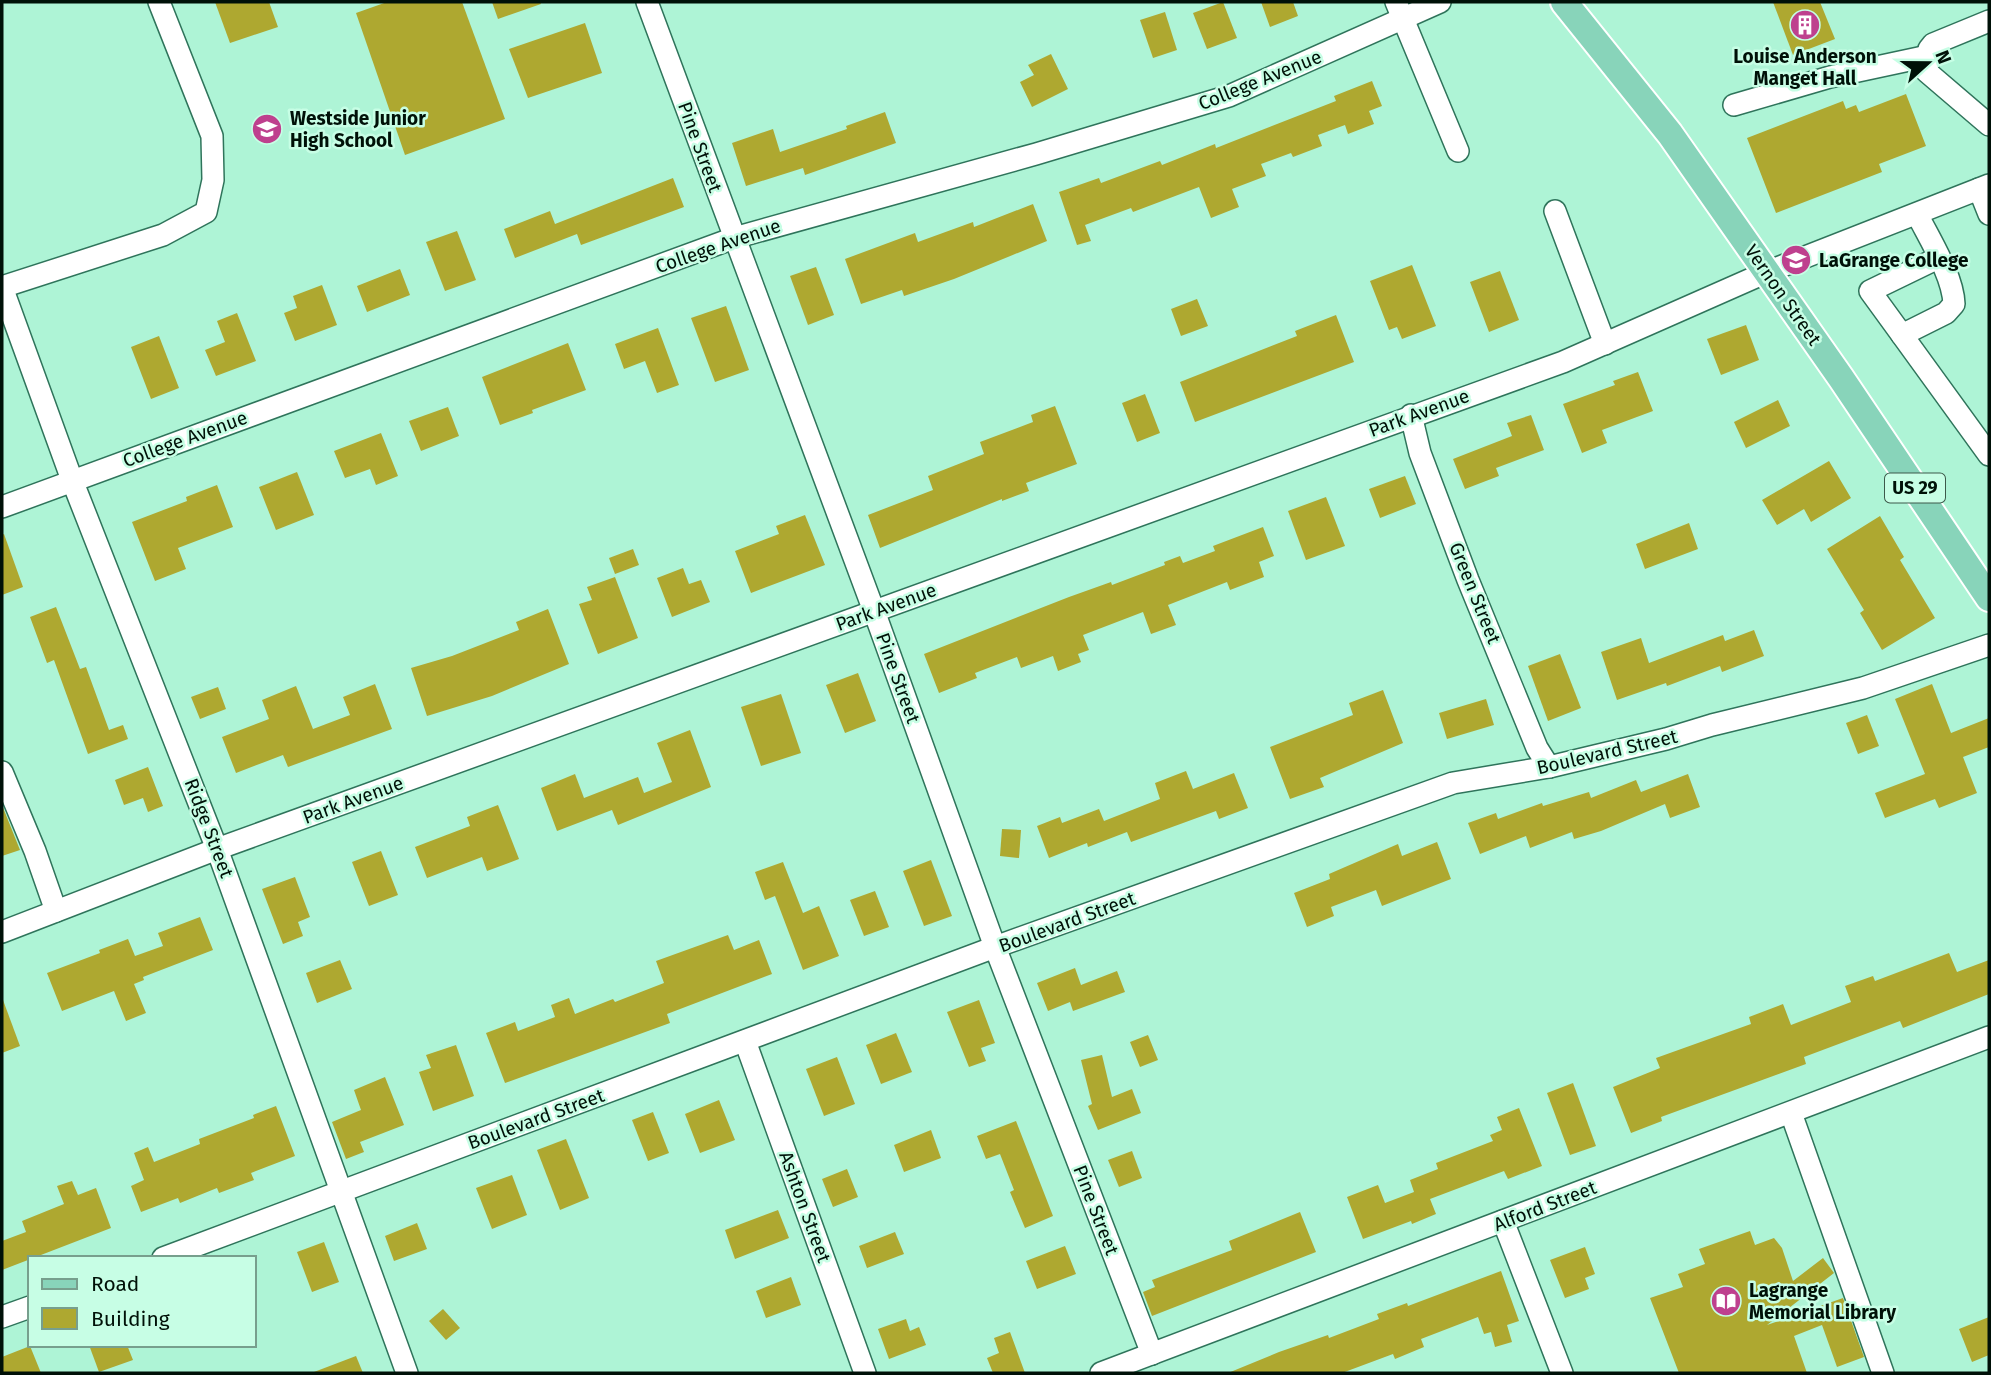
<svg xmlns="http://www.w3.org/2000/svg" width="1991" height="1375" font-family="'Fira Sans',sans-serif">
<rect width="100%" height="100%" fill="#aef4d6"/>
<g fill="#aea830">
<path d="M215 2H269L278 27 230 43Z"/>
<path d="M387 2H462L505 119 405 155 356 13Z"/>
<path d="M492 2H540L541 4 498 19Z"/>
<path d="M1223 2 1237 38 1207 49 1193 13Z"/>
<path d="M1261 2H1293L1298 16 1270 27Z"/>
<path d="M1773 2H1820L1835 39 1793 55Z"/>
<path d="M1165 12 1177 50 1153 58 1140 20Z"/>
<path d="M585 23 602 73 528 98 509 49Z"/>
<path d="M1051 54 1068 89 1032 107 1020 82 1034 75 1028 65Z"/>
<path d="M1372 81 1382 106 1369 111 1374 124 1348 134 1345 125 1318 135 1322 146 1293 157 1291 153 1261 164 1266 176 1232 189 1239 207 1211 218 1199 187 1133 212 1131 208 1085 225 1091 241 1077 245 1059 192 1099 178 1101 183 1160 161 1162 165 1215 144 1216 148 1336 101 1334 96Z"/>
<path d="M1906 94 1926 146 1879 164 1882 172 1776 213 1747 138 1843 101 1846 109 1856 105 1859 112Z"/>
<path d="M885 112 896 143 805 175 803 168 746 186 732 143 773 129 780 152 847 129 846 126Z"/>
<path d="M673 178 684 207 581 245 577 234 515 258 504 229 550 211 555 224Z"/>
<path d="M1033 204 1047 241 954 279 904 296 902 290 861 304 845 259 915 233 918 242 973 222 974 227Z"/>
<path d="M457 231 476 280 445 291 426 242Z"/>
<path d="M1412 265 1436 326 1402 339 1397 327 1389 330 1370 281Z"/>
<path d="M816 267 834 315 808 325 790 276Z"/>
<path d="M400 269 410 295 367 312 357 286Z"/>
<path d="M1500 271 1519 320 1489 332 1470 282Z"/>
<path d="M322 285 337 325 295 341 284 313 297 308 293 296Z"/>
<path d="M1197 299 1208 326 1181 336 1171 309Z"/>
<path d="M726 306 749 370 715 382 691 318Z"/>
<path d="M237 313 256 361 216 376 205 350 225 342 217 321Z"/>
<path d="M1336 315 1354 362 1195 422 1180 382 1297 336 1295 331Z"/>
<path d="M1746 325 1759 360 1721 375 1707 339Z"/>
<path d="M658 328 679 385 657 393 645 361 624 369 615 344Z"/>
<path d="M159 336 179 388 151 399 131 347Z"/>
<path d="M568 343 586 390 532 410 533 413 500 425 482 377Z"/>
<path d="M1638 372 1653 411 1602 430 1607 443 1582 453 1563 404 1615 385 1613 381Z"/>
<path d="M1145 394 1160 433 1137 442 1122 403Z"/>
<path d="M1778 400 1790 426 1746 448 1734 422Z"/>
<path d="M1055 406 1077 464 1026 483 1029 491 1002 501V499L880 548 868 515 933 490 928 476 984 454 980 442 1033 422 1031 415Z"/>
<path d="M448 407 459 436 421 451 409 421Z"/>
<path d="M1531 415 1544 450 1496 468 1499 476 1465 489 1453 459 1512 436 1507 423Z"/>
<path d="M381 433 398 476 376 485 370 469 345 478 334 451Z"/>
<path d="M1829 461 1851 498 1811 522 1804 509 1777 525 1762 500Z"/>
<path d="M297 472 314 515 276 530 259 487Z"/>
<path d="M1405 476 1416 504 1380 518 1369 489Z"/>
<path d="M217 485 233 527 178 548 186 569 155 581 132 522 187 501 186 497Z"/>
<path d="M1326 497 1345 546 1306 560 1288 511Z"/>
<path d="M805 515 825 565 751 593 735 551 779 534 776 526Z"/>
<path d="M1880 516 1904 557 1900 560 1935 618 1882 650 1860 613 1864 610 1827 549Z"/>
<path d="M1689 523 1698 549 1645 569 1636 544Z"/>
<path d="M1263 527 1274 556 1259 562 1264 577 1230 590 1227 582 1168 605 1176 625 1151 634 1143 612 1083 635 1089 650 1078 654 1081 662 1058 671 1053 656 1021 668 1017 657 975 673 977 678 939 693 924 654 1069 597 1111 582 1112 585 1165 565 1164 562 1180 556 1183 563 1215 551 1213 546Z"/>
<path d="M4 534 23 587 2 595V535Z"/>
<path d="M633 549 639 565 615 574 609 558Z"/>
<path d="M683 568 689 584 701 580 710 602 672 617 657 578Z"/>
<path d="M615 577 638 638 598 654 579 604 592 600 587 587Z"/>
<path d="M56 607 80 669 86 667 109 730 123 725 128 739 88 754 54 660 47 663 30 617Z"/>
<path d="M548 609 569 664 492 696 427 716 411 668 452 656 519 630 516 622Z"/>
<path d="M1754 630 1764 656 1722 672 1720 666 1667 686 1666 683 1617 700 1601 652 1641 638 1649 663 1723 635 1725 641Z"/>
<path d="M1560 654 1581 708 1548 721 1528 666Z"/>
<path d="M858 673 876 721 845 733 826 685Z"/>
<path d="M375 684 392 729 288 767 283 755 236 773 222 737 269 719 262 700 296 686 313 729 350 715 343 697Z"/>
<path d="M1932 684 1951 733 1989 718V747L1963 757 1977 793 1939 808 1935 799 1885 818 1875 793 1925 774 1895 699Z"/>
<path d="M218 687 226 709 200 719 191 697Z"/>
<path d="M1383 690 1403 743 1320 778 1324 787 1290 799 1270 747 1353 715 1349 703Z"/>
<path d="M781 694 801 753 761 766 741 707Z"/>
<path d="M1486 699 1494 725 1447 739 1439 713Z"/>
<path d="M1867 715 1879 746 1858 754 1846 723Z"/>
<path d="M690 730 711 787 618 825 612 810 557 831 541 788 575 774 584 798 638 777 644 793 672 782 657 743Z"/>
<path d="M148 767 163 806 148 812 143 798 124 805 115 780Z"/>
<path d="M1186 771 1193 789 1234 773 1248 808 1219 819 1216 811 1131 842 1127 832 1088 847 1087 843 1049 858 1037 826 1060 817 1062 823 1099 809 1104 821 1160 799 1155 783Z"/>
<path d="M1688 774 1700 807 1670 818 1665 804 1601 831 1574 839 1572 832 1530 848 1526 836 1480 854 1468 823 1496 813 1498 819 1542 803 1543 806 1589 792 1591 798 1636 780 1641 792Z"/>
<path d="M2 805 20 850 2 856Z"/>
<path d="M498 805 519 859 487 871 482 857 427 878 415 847 470 826 467 817Z"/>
<path d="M1002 829 1021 830 1019 858 1000 856Z"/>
<path d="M1437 842 1451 879 1382 906 1376 890 1331 907 1334 916 1307 927 1294 893 1330 879 1329 874 1398 844 1402 856Z"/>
<path d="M381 851 398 895 369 906 352 862Z"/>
<path d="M931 860 952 916 924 926 903 871Z"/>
<path d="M783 862 803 913 819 906 839 956 803 970 775 896 765 900 755 872Z"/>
<path d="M295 877 310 917 298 922 303 936 283 944 262 889Z"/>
<path d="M875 891 889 927 864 936 850 900Z"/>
<path d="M200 917 213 950 143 977 144 980 134 984 146 1013 126 1021 114 991 62 1011 47 973 100 953 99 950 128 939 135 956 163 946 158 933Z"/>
<path d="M728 935 734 950 759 940 772 974 667 1014 670 1023 505 1083 486 1033 515 1022 518 1031 555 1017 551 1005 569 998 575 1014 613 999 615 1002 664 983 656 961Z"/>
<path d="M1949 953 1957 972 1989 960V994L1903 1028 1900 1021 1804 1057 1806 1064 1661 1117 1662 1121 1631 1133 1613 1087 1660 1068 1656 1058 1751 1024 1749 1017 1783 1004 1791 1025 1851 1002 1845 986 1873 976 1875 981Z"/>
<path d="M340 960 352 989 317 1003 306 973Z"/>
<path d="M1075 968 1081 985 1117 971 1125 992 1073 1011 1070 1002 1048 1011 1037 983Z"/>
<path d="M3 1000 20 1046 2 1053V1001Z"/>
<path d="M979 1000 995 1043 981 1048 986 1061 969 1067 947 1012Z"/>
<path d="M896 1033 912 1072 881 1084 866 1045Z"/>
<path d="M1148 1035 1158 1060 1140 1067 1130 1042Z"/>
<path d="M456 1045 474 1096 433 1111 419 1072 431 1068 426 1055Z"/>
<path d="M1102 1055 1112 1097 1132 1089 1141 1113 1098 1130 1088 1106 1092 1104 1081 1060Z"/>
<path d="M837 1057 855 1104 824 1116 806 1069Z"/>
<path d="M385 1077 404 1125 360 1142 364 1152 346 1159 332 1122 361 1110 354 1090Z"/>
<path d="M1573 1083 1596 1146 1570 1155 1547 1093Z"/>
<path d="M719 1100 735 1140 700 1153 685 1114Z"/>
<path d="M276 1106 295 1156 251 1173 254 1180 219 1193 217 1188 180 1203 178 1198 141 1212 131 1186 144 1180 134 1153 148 1147 154 1162 200 1144 199 1139 254 1118 253 1115Z"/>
<path d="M1519 1108 1542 1166 1508 1179 1504 1171 1430 1199 1436 1214 1412 1224 1411 1221 1363 1239 1347 1197 1378 1185 1385 1203 1414 1192 1410 1180 1438 1169 1436 1163 1493 1141 1490 1135 1502 1130 1497 1117Z"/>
<path d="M653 1112 669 1153 648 1161 632 1120Z"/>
<path d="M1016 1121 1053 1216 1025 1228 1010 1192 1014 1190 1000 1154 986 1159 977 1136Z"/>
<path d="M931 1130 941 1158 904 1172 894 1145Z"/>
<path d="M566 1139 589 1198 560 1210 537 1150Z"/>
<path d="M1132 1151 1142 1178 1119 1187 1108 1160Z"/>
<path d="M847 1169 858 1197 833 1207 822 1179Z"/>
<path d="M512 1175 527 1215 492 1229 476 1188Z"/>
<path d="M72 1181 78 1195 96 1188 111 1228 2 1270V1241L26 1232 22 1221 64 1204 57 1186Z"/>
<path d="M778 1210 789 1238 735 1259 725 1230Z"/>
<path d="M1300 1212 1316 1252 1152 1316 1143 1292 1155 1287 1152 1280 1232 1250 1229 1241Z"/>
<path d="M417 1223 427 1249 394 1261 385 1236Z"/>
<path d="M1750 1231 1755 1245 1774 1238 1782 1248 1793 1281 1823 1258 1834 1273 1767 1325 1843 1298 1864 1357 1837 1367 1822 1325 1794 1336 1807 1373H1679L1650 1298 1683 1287 1678 1274 1705 1264 1699 1249Z"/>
<path d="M895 1232 904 1254 867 1268 859 1246Z"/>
<path d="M324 1242 339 1282 312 1292 297 1252Z"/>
<path d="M1065 1246 1076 1274 1037 1289 1026 1261Z"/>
<path d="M1585 1247 1595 1274 1585 1278 1589 1289 1565 1298 1550 1260Z"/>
<path d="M1501 1271 1519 1321 1507 1325 1512 1342 1495 1347 1491 1332 1484 1334 1478 1317 1421 1339 1424 1347 1395 1359 1393 1354 1342 1373H1228L1279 1352 1328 1335 1329 1338 1379 1319 1377 1314 1407 1303 1408 1306Z"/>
<path d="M791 1277 801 1305 766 1318 756 1291Z"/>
<path d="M443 1309 460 1328 446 1340 429 1321Z"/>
<path d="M1989 1317V1355L1972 1362 1959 1329Z"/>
<path d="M906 1319 910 1331 919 1327 926 1345 889 1359 878 1329Z"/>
<path d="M1010 1332 1025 1373H993L987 1358 999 1353 994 1338Z"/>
<path d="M89 1345H127L133 1360 99 1372Z"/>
<path d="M30 1346 41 1373H2V1357Z"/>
<path d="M356 1356 363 1373H314V1372Z"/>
</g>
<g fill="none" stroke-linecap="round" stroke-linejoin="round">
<g stroke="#2f745b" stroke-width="24">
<g id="minor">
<path d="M647 2 874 611 995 947 1152 1354"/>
<path d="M1396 2 1458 151"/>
<path d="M1989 21 1933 44 1929 49 1927 72 1989 125"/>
<path d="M1734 105 1830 77 1928 56"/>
<path d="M1979 189 1989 214"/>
<path d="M1555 211 1605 344"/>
<path d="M1917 214C1930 240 1953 276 1954 304L1946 313 1902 335 1870 291 1938 258"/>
<path d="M2 287 72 480 217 849 407 1373"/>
<path d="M2 287 163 235 206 212 213 180 212 136 159 2"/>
<path d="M1902 335 1989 455"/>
<path d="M1411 415 1420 453 1468 580 1537 748 1549 767"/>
<path d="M2 507 734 238 1036 154 1229 96 1440 2"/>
<path d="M2 772 35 851 56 911"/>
<path d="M2 932 217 849 1563 362 1767 272 1989 185"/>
<path d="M745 1041 865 1373"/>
<path d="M1791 1113 1883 1373"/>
<path d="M1503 1221 1562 1373"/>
<path d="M163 1258 995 947 1453 783 1549 767 1666 739 1712 725 1863 688 1989 645"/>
<path d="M2 1317 30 1307"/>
<path d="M1101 1373 1989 1037"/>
</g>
</g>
<g stroke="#fff" stroke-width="30">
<path id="major" d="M1564 2 1670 134 1841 378 1989 598"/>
</g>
<use href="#minor" stroke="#fff" stroke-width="21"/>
<use href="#major" stroke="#88d4ba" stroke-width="26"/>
</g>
<defs>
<g id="building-disc" transform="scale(1.575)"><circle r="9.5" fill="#be408e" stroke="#c7fee5"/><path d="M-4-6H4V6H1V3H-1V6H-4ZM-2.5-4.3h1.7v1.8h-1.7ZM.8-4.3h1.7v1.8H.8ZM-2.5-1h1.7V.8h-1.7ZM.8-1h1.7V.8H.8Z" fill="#fff"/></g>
<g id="school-disc" transform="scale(1.575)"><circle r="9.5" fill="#be408e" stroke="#c7fee5"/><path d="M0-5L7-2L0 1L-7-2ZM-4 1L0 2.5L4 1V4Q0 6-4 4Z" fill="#fff"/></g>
<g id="university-disc" transform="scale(1.575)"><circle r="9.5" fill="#be408e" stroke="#c7fee5"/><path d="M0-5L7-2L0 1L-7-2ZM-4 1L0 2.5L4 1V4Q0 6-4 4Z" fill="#fff"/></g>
<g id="library-disc" transform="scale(1.575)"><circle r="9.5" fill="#be408e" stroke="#c7fee5"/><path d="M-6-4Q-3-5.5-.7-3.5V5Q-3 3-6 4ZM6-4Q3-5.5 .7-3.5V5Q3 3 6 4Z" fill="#fff"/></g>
</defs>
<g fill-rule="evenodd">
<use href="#building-disc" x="1805" y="25"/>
<use href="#school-disc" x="267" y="129"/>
<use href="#university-disc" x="1796" y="260"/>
<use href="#library-disc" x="1726" y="1301"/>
</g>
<g text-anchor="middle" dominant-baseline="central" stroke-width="5" stroke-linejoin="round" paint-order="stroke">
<rect fill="#c7fee5" stroke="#3c584a" stroke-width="2" x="1885" y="473.5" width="60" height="29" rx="5"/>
<g font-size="18" font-weight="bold" fill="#001108">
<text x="1915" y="488">US 29</text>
</g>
<g font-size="19" font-weight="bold" fill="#001108" stroke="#c7fee5" text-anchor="start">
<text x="1805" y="56" text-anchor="middle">Louise Anderson<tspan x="1805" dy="22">Manget Hall</tspan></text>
<text x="290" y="118">Westside Junior<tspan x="290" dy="22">High School</tspan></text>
<text x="1819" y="260">LaGrange College</text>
<text x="1749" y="1290">Lagrange<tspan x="1749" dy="22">Memorial Library</tspan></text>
</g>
<g font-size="19" fill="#001108" stroke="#c7fee5">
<text transform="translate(1260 80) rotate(-22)">College Avenue</text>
<text transform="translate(700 147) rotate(70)">Pine Street</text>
<text transform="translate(718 246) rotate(-19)">College Avenue</text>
<text transform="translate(1783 295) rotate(55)">Vernon Street</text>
<text transform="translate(1419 413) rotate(-20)">Park Avenue</text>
<text transform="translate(185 439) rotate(-20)">College Avenue</text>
<text transform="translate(1475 593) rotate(68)">Green Street</text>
<text transform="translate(886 607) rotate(-20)">Park Avenue</text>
<text transform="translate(898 678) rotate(70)">Pine Street</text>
<text transform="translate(1607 752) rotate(-13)">Boulevard Street</text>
<text transform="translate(353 800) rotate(-20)">Park Avenue</text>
<text transform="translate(209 828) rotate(69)">Ridge Street</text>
<text transform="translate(1067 922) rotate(-20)">Boulevard Street</text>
<text transform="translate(536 1119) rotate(-20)">Boulevard Street</text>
<text transform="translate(1545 1206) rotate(-21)">Alford Street</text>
<text transform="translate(805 1207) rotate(70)">Ashton Street</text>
<text transform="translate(1096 1210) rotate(69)">Pine Street</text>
</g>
</g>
<rect width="1991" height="1375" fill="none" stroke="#001108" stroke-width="7"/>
<rect x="28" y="1256" width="228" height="91" fill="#c7fee5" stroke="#779f8d" stroke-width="2"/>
<rect x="42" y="1279" width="35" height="10" fill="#88d4ba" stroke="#779f8d" stroke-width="2"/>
<text x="91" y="1291" font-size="21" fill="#001108">Road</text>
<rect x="42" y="1308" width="35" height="21" fill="#aea830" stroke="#779f8d" stroke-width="2"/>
<text x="91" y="1326" font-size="21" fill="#001108">Building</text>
<g transform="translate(1928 63) rotate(69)" stroke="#c7fee5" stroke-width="5" paint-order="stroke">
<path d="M0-5L12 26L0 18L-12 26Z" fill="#001108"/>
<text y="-10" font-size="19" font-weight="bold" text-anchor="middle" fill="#001108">N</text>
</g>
</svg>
